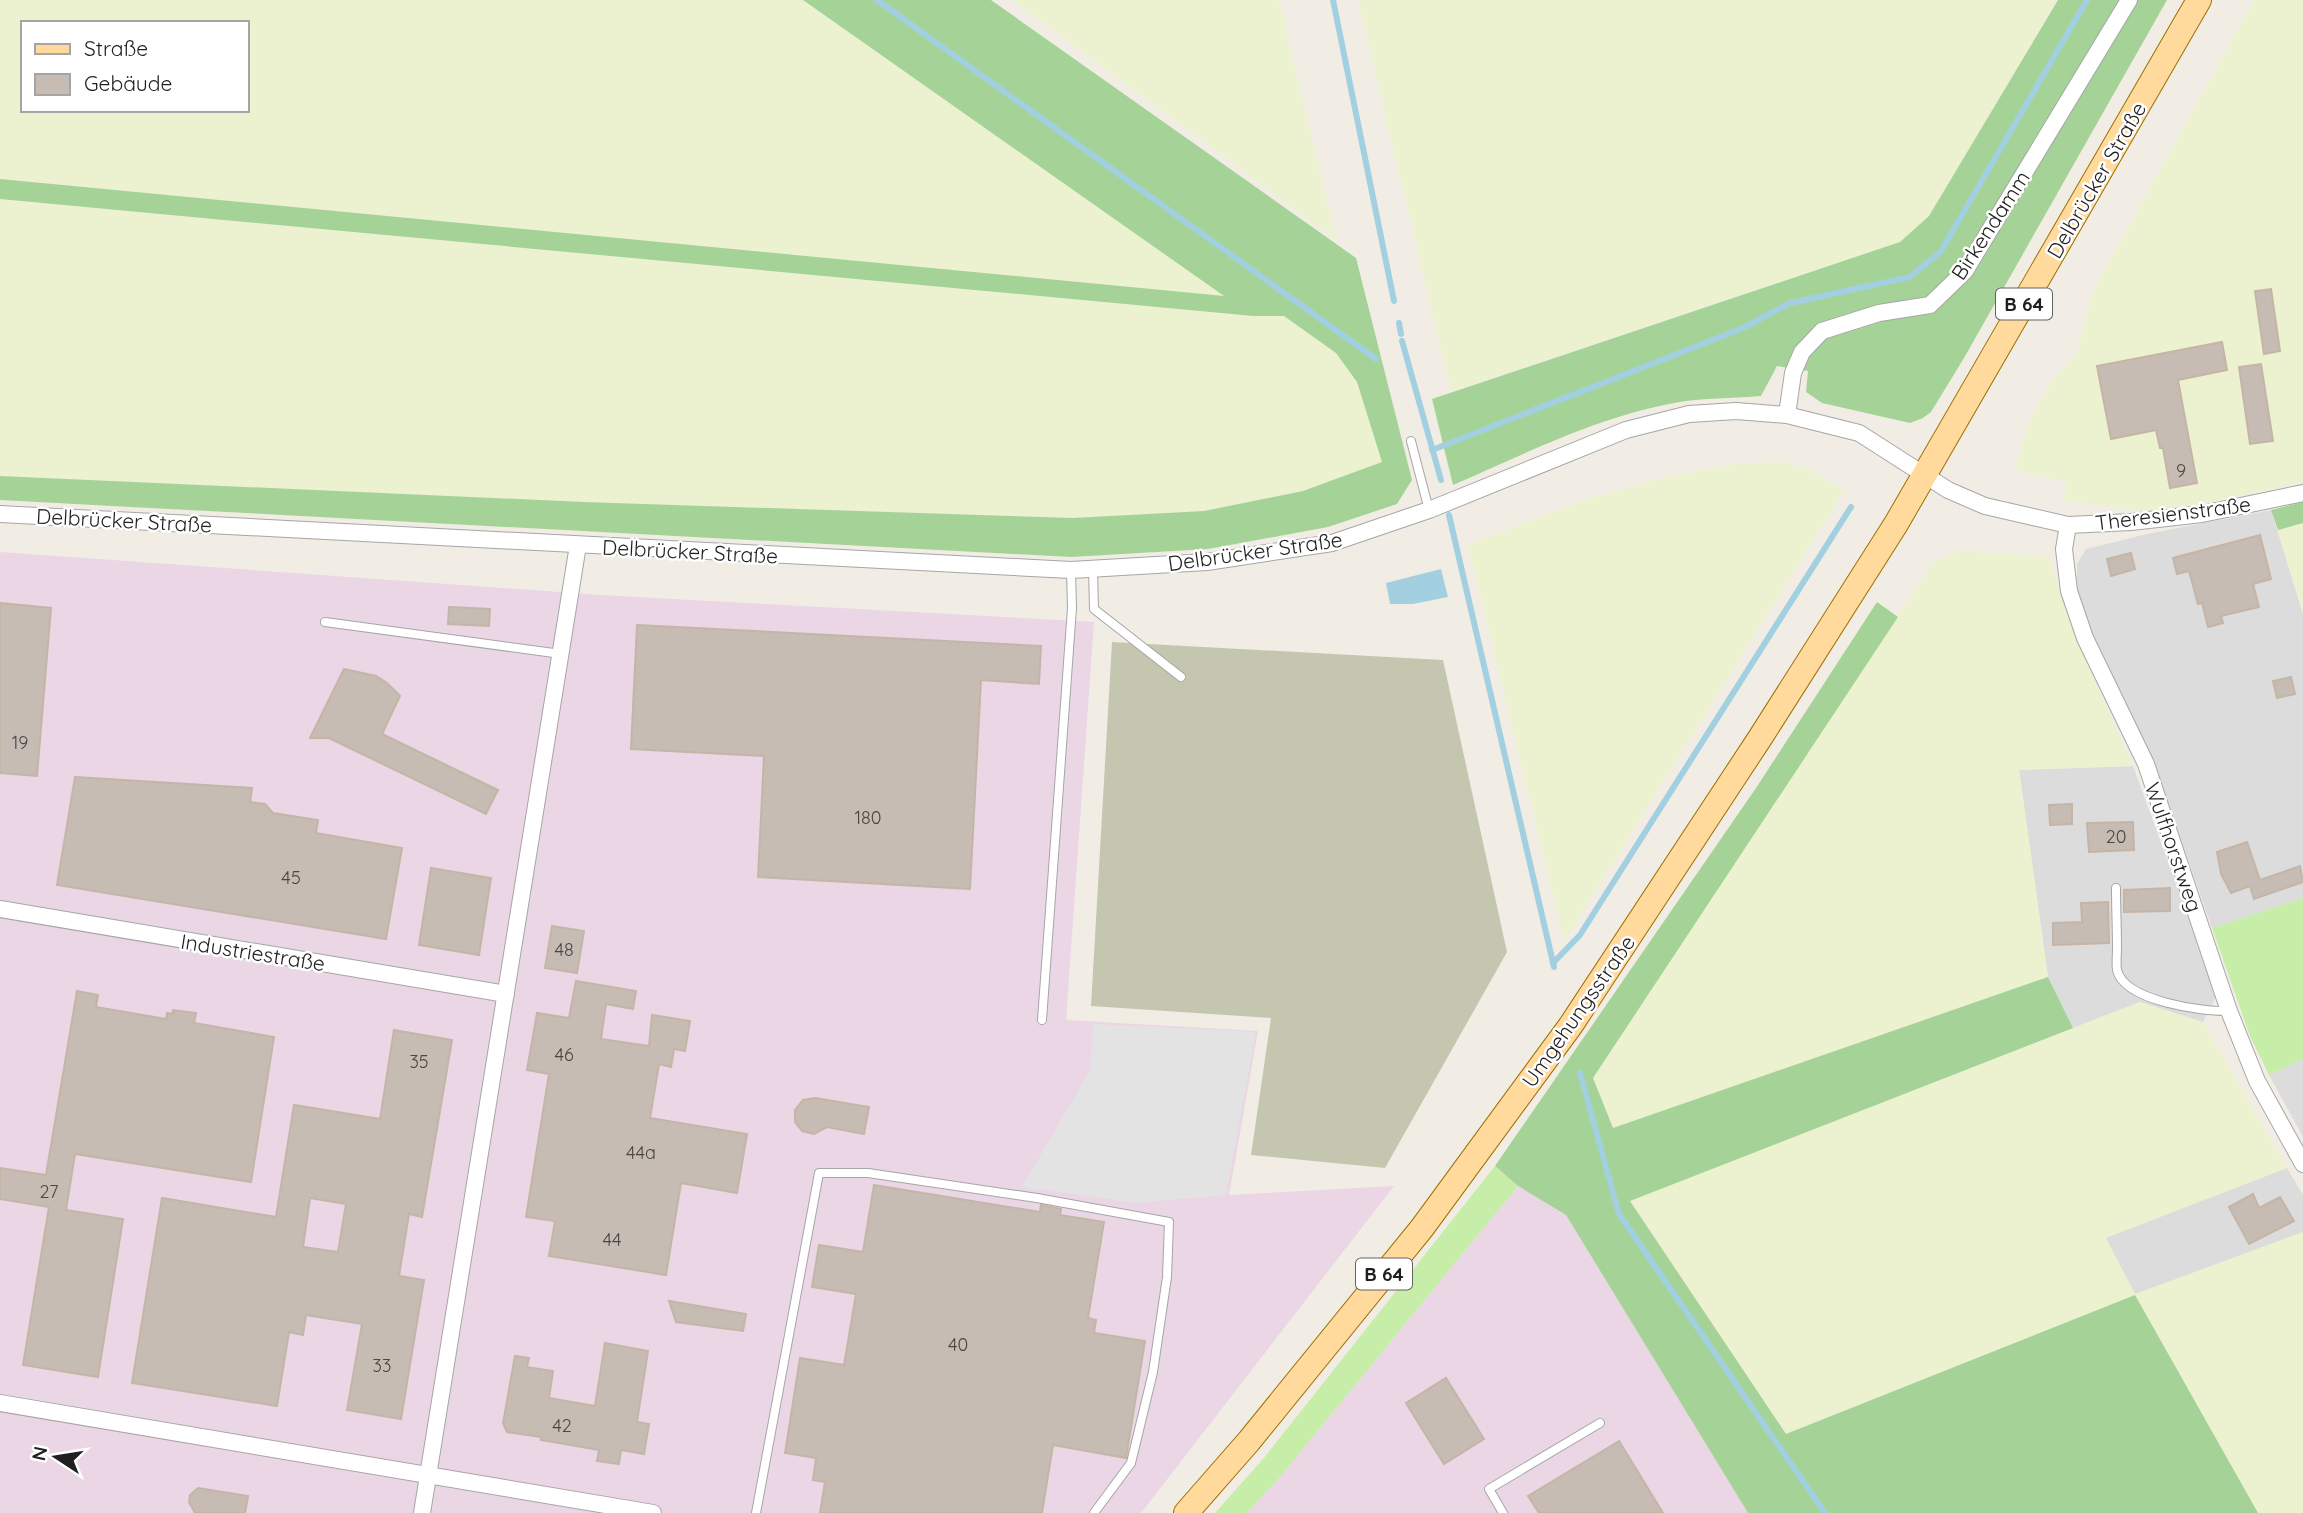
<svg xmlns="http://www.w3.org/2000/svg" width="2303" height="1513" font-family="Quicksand,sans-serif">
<rect width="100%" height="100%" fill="#f1ede5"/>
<g fill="#dddcdc">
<path d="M2271 510 2303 614V898L2212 928 2153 760 2094 638 2077 592V564L2086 549 2147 534Z"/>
<path d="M2133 766 2217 995 2203 1022 2140 1002 2073 1028 2048 977 2019 770Z"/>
<path d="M2303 1059V1137L2269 1075Z"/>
<path d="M2287 1168 2303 1195V1232L2135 1295 2105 1237Z"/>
</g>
<g fill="#ead6e5">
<path d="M0 552 601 595 1094 622 1066 1020 1258 1031 1229 1195 1394 1186 1141 1513H0Z"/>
<path d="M1518 1186 1566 1215 1748 1513H1247L1280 1477Z"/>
</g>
<path fill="#c5c6b0" d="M1112 642 1443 660 1507 952 1385 1168 1251 1155 1271 1018 1091 1006Z"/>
<g fill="#ecf1cf" fill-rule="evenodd">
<path d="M0 0H803L1226 297 0 179ZM23 23H247V110H23Z"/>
<path d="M1013 0H1279L1336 240Z"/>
<path d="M1358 0H2057L1929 217 1900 242 1451 391Z"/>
<path d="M2254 0H2303V482L2201 504 2164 510H2130L2062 500 2068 482 2015 470 2030 419 2053 379 2076 355 2092 293Z"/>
<path d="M0 199 1253 316H1284L1336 353 1357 382 1383 462 1303 491 1204 511 1073 518 584 502 0 476Z"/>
<path d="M1781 462 1809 469 1844 491 1564 941 1468 545 1581 501 1659 479 1734 464Z"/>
<path d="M2303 523V614L2278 530Z"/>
<path d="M1958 551 2049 557 2078 643 2133 766 2019 770 2048 977 1613 1128 1593 1078 1934 561Z"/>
<path d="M2140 1002 2203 1022 2287 1168 2106 1238 2135 1294 2303 1232V1513H2258L2135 1295 1786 1434 1630 1200Z"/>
</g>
<g fill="#c6eea8">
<path d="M2303 898V1059L2269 1075 2250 1036 2212 928Z"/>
<path d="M1495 1166 1518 1186 1280 1477 1247 1513H1215L1263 1459Z"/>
</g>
<g fill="#a5d397">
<path d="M803 0H991L1356 258 1412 480 1397 504 1328 527 1208 549 1071 557 0 500V476L584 502 1073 518 1204 511 1303 491 1382 462 1357 382 1336 353 1284 316H1253L0 199V179L1224 296Z"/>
<path d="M2058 0H2167L1964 358 1931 412 1923 418 1910 423 1822 403 1806 392 1808 371 1777 366 1761 396C1736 398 1710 398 1686 401 1605 413 1527 453 1453 485L1432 399 1900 242 1929 216Z"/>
<path d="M2303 502V523L2278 530 2271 510Z"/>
<path d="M1877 602 1898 617 1593 1078 1613 1128 2048 977 2073 1028 1630 1201 1786 1434 2135 1295 2258 1513H1748L1566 1215 1518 1186 1495 1166 1756 788Z"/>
</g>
<path fill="#e3e3e3" d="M1093 1024 1256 1032 1226 1195 1136 1203 1022 1187 1090 1070Z"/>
<path fill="#a2d0e1" d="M1441 569 1448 597 1413 604H1390L1386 583Z"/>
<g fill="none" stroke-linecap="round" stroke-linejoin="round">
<g stroke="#a2d0e1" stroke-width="6">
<path d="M877 0 1376 359"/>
<path d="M1333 0 1394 301"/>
<path d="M1399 323 1401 334"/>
<path d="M1402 341 1441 480"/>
<path d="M1432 450 1743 328 1790 303 1910 277 1941 251 2087 0"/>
<path d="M1449 515 1554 967"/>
<path d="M1553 963 1580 935 1851 507"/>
<path d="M1580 1073 1619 1214 1825 1513"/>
</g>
</g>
<g fill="#c6bcb4" stroke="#c4b5a6" stroke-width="2" fill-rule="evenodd">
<path d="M2271 289 2280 351 2264 354 2255 291Z"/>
<path d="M2222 342 2227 370 2178 380 2197 483 2170 488 2163 448H2160L2156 430 2111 439 2097 366Z"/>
<path d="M2261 364 2273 441 2250 444 2239 367Z"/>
<path d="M2260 535 2271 579 2253 584 2259 607 2221 616 2223 623 2208 627 2202 603 2198 604 2189 571 2177 574 2173 558Z"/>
<path d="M2131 553 2135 569 2111 576 2107 559Z"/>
<path d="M0 603 51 608 37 776 0 773Z"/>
<path d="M449 607 490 609 489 626 448 624Z"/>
<path d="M637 625 1041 646 1039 684 981 680 970 889 758 877 764 756 631 749Z"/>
<path d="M344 669 376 676 387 683 400 696 382 734 498 790 486 814 329 738H310Z"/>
<path d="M2291 677 2295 694 2277 698 2273 681Z"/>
<path d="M75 777 252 788 250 802 265 804 273 813 318 820 316 833 402 848 386 939 57 885Z"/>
<path d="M2072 804V824L2050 825 2049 805Z"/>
<path d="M2133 822 2134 850 2089 852 2087 823Z"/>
<path d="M2247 842 2260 880 2300 866 2303 882 2254 899 2250 886 2231 893 2221 874 2217 852Z"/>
<path d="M431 868 491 878 479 955 419 945Z"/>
<path d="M2170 888V911L2124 912V890Z"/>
<path d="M2108 902 2109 943 2053 945V923L2082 922 2081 903Z"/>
<path d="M552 926 584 931 577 973 545 968Z"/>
<path d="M576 981 636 991 633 1009 606 1004 601 1039 649 1046 652 1015 690 1021 685 1051 674 1049 671 1067 659 1064 650 1118 747 1134 737 1193 681 1183 666 1275 549 1256 555 1221 526 1217 549 1074 527 1070 537 1013 569 1018Z"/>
<path d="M77 991 98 995 96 1007 166 1019 167 1013 172 1014 173 1010 196 1013 194 1023 274 1037 251 1182 75 1154 66 1210 123 1219 98 1377 23 1365 49 1207 0 1199V1168L46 1175Z"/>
<path d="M394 1030 452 1040 422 1217 409 1214 399 1276 424 1280 401 1419 347 1410 362 1324 306 1315 303 1335 289 1332 277 1406 132 1383 162 1198 276 1217 294 1105 380 1119ZM310 1198 346 1204 338 1252 303 1247Z"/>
<path d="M815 1098 869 1107 864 1134 827 1127 814 1134 802 1131 795 1122V1110L803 1100Z"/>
<path d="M874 1185 1040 1212 1041 1205 1061 1209 1060 1215 1104 1222 1088 1318 1096 1320 1094 1333 1145 1341 1126 1458 1053 1445 1042 1513H820L825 1482 813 1480 816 1458 785 1453 800 1358 844 1365 856 1294 812 1287 819 1245 863 1252Z"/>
<path d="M2253 1194 2259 1208 2280 1197 2294 1221 2249 1244 2229 1207Z"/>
<path d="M669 1301 746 1314 743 1331 676 1322Z"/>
<path d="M605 1343 648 1351 637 1422 649 1424 644 1454 621 1450 619 1464 597 1461 599 1450 541 1440V1437L507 1432 503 1423 515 1356 529 1358 527 1367 553 1371 549 1398 595 1406Z"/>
<path d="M1446 1378 1484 1439 1444 1464 1406 1403Z"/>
<path d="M1619 1441 1663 1513H1539L1528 1496Z"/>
<path d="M198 1488 248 1496 245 1513H195L189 1502 190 1495Z"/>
</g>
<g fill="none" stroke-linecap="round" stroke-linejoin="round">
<g stroke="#a6a6a6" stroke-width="10">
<g id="service">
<path d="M1411 441 1429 510"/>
<path d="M1093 569 1094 609 1181 677"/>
<path d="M325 622 561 654"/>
<path d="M2116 888C2116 908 2117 928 2117 948 2117 955 2116 964 2117 970 2124 1001 2203 1012 2229 1011"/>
<path d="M1042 1020 1072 608 1071 570"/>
<path d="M756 1513 819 1173H868L1037 1198 1169 1222 1167 1277 1153 1372 1131 1463 1094 1513"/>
<path d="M1503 1513 1489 1489 1600 1423"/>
</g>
</g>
<g stroke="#a6a6a6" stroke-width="18">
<g id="minor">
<path d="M1787 415 1793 373 1802 352 1822 331 1879 313 1930 305 1965 271 2129 0"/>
<path d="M0 514 1071 570 1207 562 1332 543 1429 510 1626 430 1689 414 1736 411 1787 415 1859 433 1948 490 1985 506 2068 525 2131 522 2202 514 2303 493"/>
<path d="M2068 525 2064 549 2069 591 2085 638 2146 764 2229 1011 2257 1081 2303 1164"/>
<path d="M0 909 506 994"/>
<path d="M0 1403 653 1513"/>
<path d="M422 1513 578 545"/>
</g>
</g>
<g stroke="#9b7000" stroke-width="26">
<path id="primary" d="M1186 1513 1249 1441 1422 1228 1571 1025 1760 738 1896 524 2199 0"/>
</g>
<use href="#service" stroke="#fff" stroke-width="8"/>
<use href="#minor" stroke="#fff" stroke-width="16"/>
<use href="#primary" stroke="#ffda9c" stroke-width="24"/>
</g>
<g text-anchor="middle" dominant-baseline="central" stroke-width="5" stroke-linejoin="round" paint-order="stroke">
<g font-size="18" fill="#494644">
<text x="2181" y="470">9</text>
<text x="20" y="742">19</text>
<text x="868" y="817">180</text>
<text x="2116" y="836">20</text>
<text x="291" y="877">45</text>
<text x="564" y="949">48</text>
<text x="564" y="1054">46</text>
<text x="419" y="1061">35</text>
<text x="641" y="1152">44a</text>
<text x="49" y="1191">27</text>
<text x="612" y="1239">44</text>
<text x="958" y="1344">40</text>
<text x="382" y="1365">33</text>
<text x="562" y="1425">42</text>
</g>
<g fill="#fff" stroke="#626262" stroke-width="2">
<rect x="1996" y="288.5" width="56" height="31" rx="5"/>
<rect x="1356" y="1258.5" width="56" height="31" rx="5"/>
</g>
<g font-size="19" font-weight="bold" fill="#1f1f1f">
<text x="2024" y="304">B 64</text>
<text x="1384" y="1274">B 64</text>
</g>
<g font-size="21" fill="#1f1f1f" stroke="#fff">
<text transform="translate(2096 180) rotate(-60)">Delbrücker Straße</text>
<text transform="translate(1990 225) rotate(-57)">Birkendamm</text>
<text transform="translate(2173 513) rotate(-7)">Theresienstraße</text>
<text transform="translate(124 520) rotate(3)">Delbrücker Straße</text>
<text transform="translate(690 551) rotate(3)">Delbrücker Straße</text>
<text transform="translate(1255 551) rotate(-8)">Delbrücker Straße</text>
<text transform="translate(2174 847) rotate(71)">Wulfhorstweg</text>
<text transform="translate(253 952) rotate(9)">Industriestraße</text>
<text transform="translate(1578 1011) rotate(-55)">Umgehungsstraße</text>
</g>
</g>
<rect x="21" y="21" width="228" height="91" fill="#ffffff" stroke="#a5a5a5" stroke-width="2"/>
<rect x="35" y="44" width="35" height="10" fill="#ffda9c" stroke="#a5a5a5" stroke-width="2"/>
<text x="84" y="56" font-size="21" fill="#1f1f1f">Straße</text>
<rect x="35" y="74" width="35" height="21" fill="#c6bcb4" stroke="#a5a5a5" stroke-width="2"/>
<text x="84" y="91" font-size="21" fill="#1f1f1f">Gebäude</text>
<g transform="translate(56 1457) rotate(282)" stroke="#ffffff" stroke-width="5" paint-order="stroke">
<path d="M0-5L12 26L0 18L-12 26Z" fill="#1f1f1f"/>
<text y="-10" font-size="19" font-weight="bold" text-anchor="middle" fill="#1f1f1f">N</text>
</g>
</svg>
